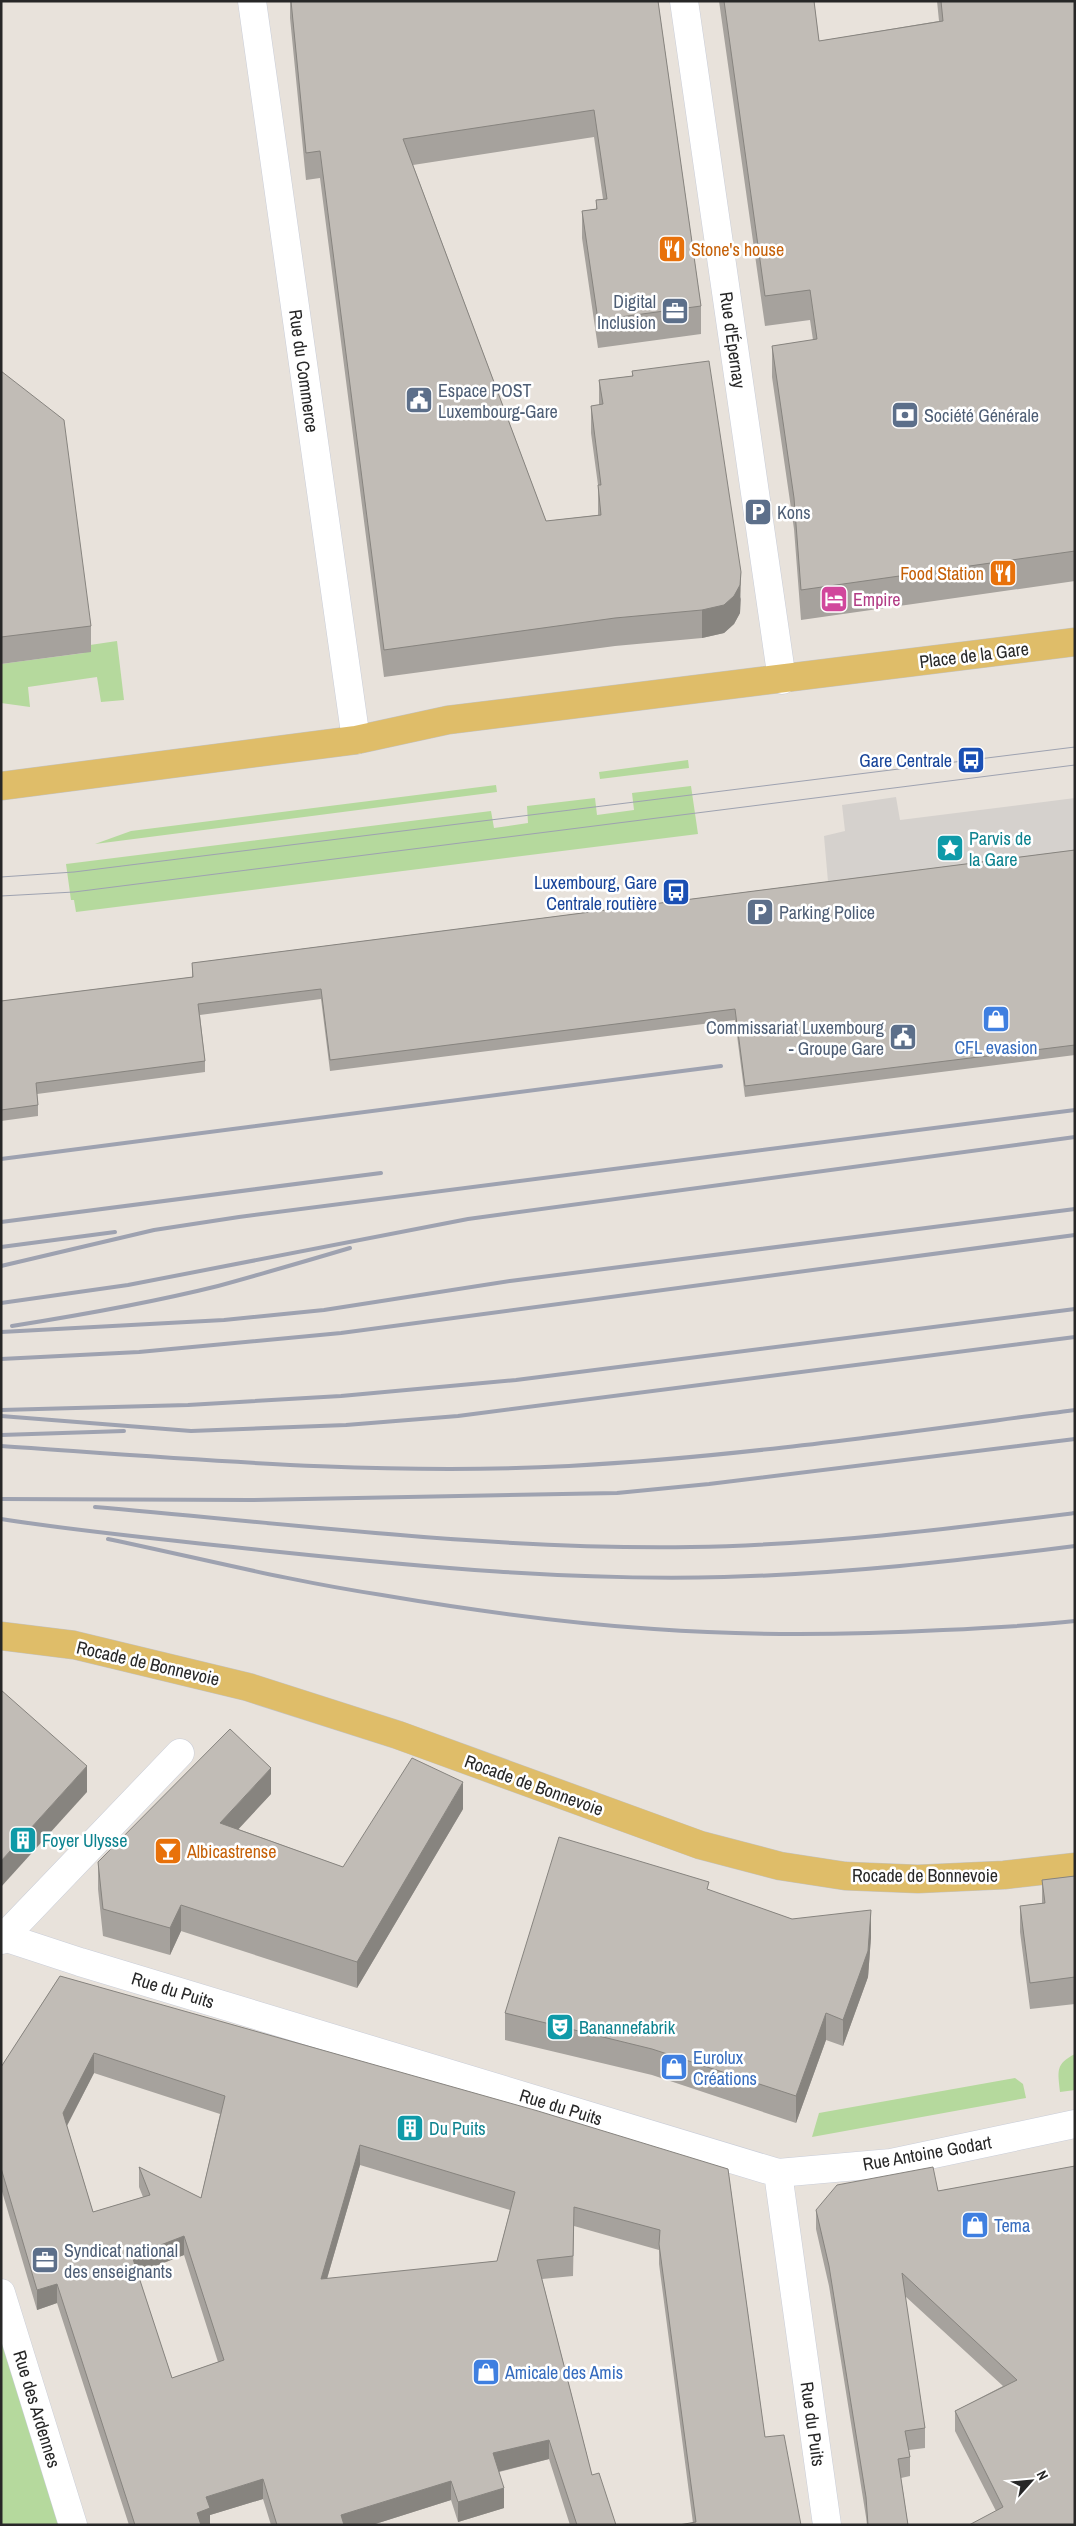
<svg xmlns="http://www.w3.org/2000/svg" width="1076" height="2526" font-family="'Archivo Narrow',sans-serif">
<rect width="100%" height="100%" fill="#e8e2db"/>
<g fill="#b5d99d">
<path d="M117 641 124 700 101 702 97 677 28 687 30 707 1 703V664L84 653 90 645Z"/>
<path d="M688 760 689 768 600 779 599 772Z"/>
<path d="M496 785 497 792 95 844 131 831Z"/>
<path d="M691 786 698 834 76 912 74 900H71L66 864 491 811 494 828 528 823 527 806 595 798 597 815 634 810 632 793Z"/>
<path d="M1075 2054V2090L1060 2092C1058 2071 1055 2064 1075 2054Z"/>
<path d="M1015 2078 1023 2084 1026 2098 812 2137 819 2113Z"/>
<path d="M1 2293 73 2525H1Z"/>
</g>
<path fill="#d5d1cd" d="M896 797 900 820 1075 798V861L829 893 824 836 845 831 842 805Z"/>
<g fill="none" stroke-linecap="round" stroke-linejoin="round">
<g stroke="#c9cdd8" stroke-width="29">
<g id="street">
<path d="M252 1 356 740"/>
<path d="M684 1 782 680"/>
<path d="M4 1937 80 1962 778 2173 827 2525"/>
<path d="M1 1940 180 1753"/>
<path d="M778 2173 891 2163 1075 2124"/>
<path d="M1 2293 73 2525"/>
</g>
</g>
<g stroke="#c3c3c3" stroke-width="29">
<g id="primary">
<path d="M1 786 356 740 448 720 1075 642"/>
<path d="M1 1636 74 1645 248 1687 398 1735 700 1845 780 1866 845 1876 918 1879 1004 1875 1075 1867"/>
</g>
</g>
<use href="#street" stroke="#fff" stroke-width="28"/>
<use href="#primary" stroke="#dfbd69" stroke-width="28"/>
<g stroke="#9ea2b0" stroke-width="1">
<path d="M1 877 74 872 1075 747"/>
<path d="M1 896 74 892 1075 765"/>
</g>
<g stroke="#9ea2b0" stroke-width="4">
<path d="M1 1159 721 1066"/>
<path d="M1 1222 381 1173"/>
<path d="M1 1247 115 1232"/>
<path d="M1 1266 154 1230 239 1217 1075 1110"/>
<path d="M1 1303 128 1285 468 1219 1075 1137"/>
<path d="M12 1326C81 1315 150 1303 218 1286 262 1274 306 1261 350 1248"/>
<path d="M1 1332 224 1320 324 1310 510 1281 1075 1209"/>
<path d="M1 1359 139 1352 341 1333 1075 1235"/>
<path d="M1 1410 188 1405 341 1396 516 1380 1075 1309"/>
<path d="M1 1416 191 1431 346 1425 458 1416 1075 1337"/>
<path d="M1 1435 124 1431"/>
<path d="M1 1446C190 1459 380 1476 569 1466 739 1457 907 1432 1075 1410"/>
<path d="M1 1499 250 1500 617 1493 709 1484 1075 1439"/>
<path d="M95 1507C293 1524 491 1550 691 1547 820 1545 947 1529 1075 1513"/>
<path d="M1 1519C90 1533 181 1541 270 1551 422 1567 572 1581 724 1577 842 1574 958 1561 1075 1546"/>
<path d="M108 1539C199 1558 289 1581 382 1595 470 1610 564 1623 654 1629 750 1636 847 1635 943 1630 987 1628 1031 1626 1075 1621"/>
</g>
</g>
<g fill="#a6a29d" fill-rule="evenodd">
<path d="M290 1H658L701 306V334L598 348 582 238V211L596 209V200L603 199 594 137 413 165 546 521 598 515V485L591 433V406L599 405V380L632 376V371L741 599 740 613 734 624 724 633 702 638 615 646 384 677 320 178 306 180 290 18Z"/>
<path d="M719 1H814L819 41 939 21 937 1H1075V581L801 620 794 529 772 377V346L813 340 810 320 765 326Z"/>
<path d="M1 371 91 626V652L1 664Z"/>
<path d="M1075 850V1055L745 1097 735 1020 330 1071 321 999 200 1015 205 1061V1072L37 1094 38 1105V1116L1 1121V1001L192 977V963Z"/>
<path d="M271 1794 238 1829 343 1867 463 1809 357 1988 181 1931 170 1955 103 1936 98 1889V1862Z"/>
<path d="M1075 1876V2004L1030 2009 1020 1932V1906L1042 1903V1880Z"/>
<path d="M709 1890 792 1919 871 1937 868 1977 843 2046 826 2040 796 2123 652 2075 505 2040V2013Z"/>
<path d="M60 1976 728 2169 765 2437 801 2525 693 2523 659 2264V2250L574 2226 573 2276 542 2279 592 2475 616 2525H570L549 2459 499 2472 504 2508 458 2522 451 2500 372 2525H271L263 2499 210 2515V2525H129L57 2303 37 2310 1 2188V2067ZM94 2073 220 2114 201 2198 139 2167V2187L143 2197 93 2212 67 2126ZM360 2165 510 2210 497 2261 327 2279ZM184 2255 218 2362 172 2378 137 2273Z"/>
<path d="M1075 2166V2525L996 2511 955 2431V2411L1003 2386 905 2296 925 2428V2448L909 2450 910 2457V2476L901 2478 908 2525H867L866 2517 829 2286 816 2229V2210L938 2191Z"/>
</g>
<g fill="#87847f">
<path d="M741 572 740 613 734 624 724 633 702 638V610Z"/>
<path d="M87 1766V1792L1 1887V1861Z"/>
<path d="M271 1768V1794L220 1849V1823Z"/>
<path d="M463 1782V1809L357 1988V1962Z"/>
<path d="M181 1905V1931L170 1955V1928Z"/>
<path d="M871 1910V1937L868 1977 843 2046V2020Z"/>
<path d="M826 2013V2040L796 2123V2096Z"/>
<path d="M94 2053V2073L63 2133V2113Z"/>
<path d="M360 2145V2165L321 2299V2279Z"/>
<path d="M184 2236V2255L132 2275V2256Z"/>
<path d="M57 2284V2303L37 2310V2290Z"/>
<path d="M549 2440V2459L493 2473V2453Z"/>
<path d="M263 2479V2499L210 2515V2525H197V2513L206 2497Z"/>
<path d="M451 2481V2500L372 2525H341V2515Z"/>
<path d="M504 2488V2508L458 2522V2502Z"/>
</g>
<g fill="#c1bcb6" stroke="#87847f" fill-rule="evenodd">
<path d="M291 1H658L701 306 598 320 582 211 597 209 596 200 607 199 594 110 403 139 546 521 601 515 598 485H601L591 406 603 404 599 380 633 376 632 371 709 361 741 572 740 585 734 596 724 605 702 610 615 618 384 650 320 151 306 153Z"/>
<path d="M724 1H814L819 41 943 21 941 1H1075V551L801 590 794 498 772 346 817 339 810 290 765 296Z"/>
<path d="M1 371 64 420 91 626 1 637Z"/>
<path d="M1075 850V1045L745 1086 735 1009 330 1060 321 989 198 1004 205 1061 36 1083 38 1105 1 1110V1001L193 977 192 963Z"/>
<path d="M1 1690 87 1766 1 1861Z"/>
<path d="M230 1729 271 1768 220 1823 343 1867 412 1758 463 1782 357 1962 181 1905 170 1928 103 1909 98 1862Z"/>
<path d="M559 1837 709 1882 707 1889 792 1919 871 1910 868 1951 843 2020 826 2013 796 2096 652 2049 505 2013Z"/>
<path d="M1075 1876V1977L1030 1983 1020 1906 1045 1903 1042 1880Z"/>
<path d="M60 1976 538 2111 728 2169 765 2437 784 2435 801 2525H679L696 2522 659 2244 660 2230 574 2207 573 2256 537 2260 592 2475 599 2473 616 2525H577L549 2440 493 2453 504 2488 458 2502 451 2481 341 2515 344 2525H277L263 2479 206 2497 210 2508 197 2513 201 2525H135L57 2284 37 2290 1 2168V2067ZM94 2053 225 2096 201 2198 139 2167 150 2195 93 2212 63 2113ZM360 2145 515 2192 497 2261 321 2279ZM184 2236 224 2360 172 2378 132 2256Z"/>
<path d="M1075 2166V2525H969L1003 2507 955 2411 1017 2380 902 2273 925 2428 905 2431 910 2457 898 2459 908 2525H868L866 2497 829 2266 816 2210 837 2185 933 2167 938 2191Z"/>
</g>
<defs>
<g id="restaurant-square" transform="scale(1.4375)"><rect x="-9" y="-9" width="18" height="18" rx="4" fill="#e8710a" stroke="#fff"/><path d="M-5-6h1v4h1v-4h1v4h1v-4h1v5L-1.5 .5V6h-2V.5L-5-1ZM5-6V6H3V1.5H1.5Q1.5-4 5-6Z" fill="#fff"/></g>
<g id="office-square" transform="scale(1.4375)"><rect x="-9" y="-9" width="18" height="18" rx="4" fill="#5c6f8a" stroke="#fff"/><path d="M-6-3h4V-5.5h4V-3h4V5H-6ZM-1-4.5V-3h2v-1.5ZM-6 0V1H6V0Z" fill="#fff"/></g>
<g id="civic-square" transform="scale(1.4375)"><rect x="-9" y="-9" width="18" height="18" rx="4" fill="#5c6f8a" stroke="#fff"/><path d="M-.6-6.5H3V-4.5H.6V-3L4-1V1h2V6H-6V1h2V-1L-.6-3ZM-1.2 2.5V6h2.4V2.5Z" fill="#fff"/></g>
<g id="bank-square" transform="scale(1.4375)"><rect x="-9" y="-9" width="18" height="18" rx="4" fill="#5c6f8a" stroke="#fff"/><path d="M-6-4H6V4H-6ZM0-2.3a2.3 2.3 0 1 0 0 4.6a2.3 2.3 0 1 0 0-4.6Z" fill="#fff"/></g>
<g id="parking-square" transform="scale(1.4375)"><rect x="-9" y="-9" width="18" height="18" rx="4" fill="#5c6f8a" stroke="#fff"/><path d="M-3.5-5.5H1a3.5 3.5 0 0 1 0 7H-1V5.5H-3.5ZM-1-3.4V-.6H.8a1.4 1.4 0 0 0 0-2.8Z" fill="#fff"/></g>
<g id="hotel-square" transform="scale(1.4375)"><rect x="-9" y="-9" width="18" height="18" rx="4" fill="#d1479c" stroke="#fff"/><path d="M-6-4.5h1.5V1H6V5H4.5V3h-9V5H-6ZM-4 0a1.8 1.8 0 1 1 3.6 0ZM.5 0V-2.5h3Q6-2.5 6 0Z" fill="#fff"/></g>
<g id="bus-square" transform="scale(1.4375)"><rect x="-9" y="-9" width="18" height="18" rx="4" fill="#1a4fb4" stroke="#fff"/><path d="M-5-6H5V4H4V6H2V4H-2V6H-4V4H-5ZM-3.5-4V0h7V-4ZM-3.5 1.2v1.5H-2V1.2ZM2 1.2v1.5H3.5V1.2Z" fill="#fff"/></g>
<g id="sight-square" transform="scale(1.4375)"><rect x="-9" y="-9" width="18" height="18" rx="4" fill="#0f9aa8" stroke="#fff"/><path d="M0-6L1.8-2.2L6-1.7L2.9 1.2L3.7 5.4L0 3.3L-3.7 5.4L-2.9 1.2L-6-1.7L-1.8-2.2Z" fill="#fff"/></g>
<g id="shop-square" transform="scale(1.4375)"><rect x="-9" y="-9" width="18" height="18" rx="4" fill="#3f7fe0" stroke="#fff"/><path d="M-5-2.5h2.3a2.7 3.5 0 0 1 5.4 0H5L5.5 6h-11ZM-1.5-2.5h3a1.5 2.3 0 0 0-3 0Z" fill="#fff"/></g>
<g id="building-square" transform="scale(1.4375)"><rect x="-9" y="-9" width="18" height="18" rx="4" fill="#0f9aa8" stroke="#fff"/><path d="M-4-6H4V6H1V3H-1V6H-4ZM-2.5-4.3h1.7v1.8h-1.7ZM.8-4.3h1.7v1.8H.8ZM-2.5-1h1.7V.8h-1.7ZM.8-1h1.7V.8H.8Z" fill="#fff"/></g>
<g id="bar-square" transform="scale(1.4375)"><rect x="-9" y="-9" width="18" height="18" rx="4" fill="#e8710a" stroke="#fff"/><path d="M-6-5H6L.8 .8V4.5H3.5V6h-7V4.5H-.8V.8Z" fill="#fff"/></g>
<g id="theatre-square" transform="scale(1.4375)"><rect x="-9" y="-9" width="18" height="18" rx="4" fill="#0f9aa8" stroke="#fff"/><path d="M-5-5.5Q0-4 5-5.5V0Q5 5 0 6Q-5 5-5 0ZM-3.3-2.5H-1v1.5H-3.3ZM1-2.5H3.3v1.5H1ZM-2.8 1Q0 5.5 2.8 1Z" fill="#fff"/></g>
</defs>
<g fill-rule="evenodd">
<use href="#restaurant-square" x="672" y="249"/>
<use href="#office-square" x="675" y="311"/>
<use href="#civic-square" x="419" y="400"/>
<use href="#bank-square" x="905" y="415"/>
<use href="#parking-square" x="758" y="512"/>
<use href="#restaurant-square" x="1003" y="573"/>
<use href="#hotel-square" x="834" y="599"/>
<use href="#bus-square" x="971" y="760"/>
<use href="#sight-square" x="950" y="848"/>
<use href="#bus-square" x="676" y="892"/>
<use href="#parking-square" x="760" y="912"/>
<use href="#shop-square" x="996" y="1019"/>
<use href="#civic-square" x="903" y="1037"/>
<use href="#building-square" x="23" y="1840"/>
<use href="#bar-square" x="168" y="1851"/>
<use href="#theatre-square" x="560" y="2027"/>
<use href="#shop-square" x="674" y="2067"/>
<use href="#building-square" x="410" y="2128"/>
<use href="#shop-square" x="975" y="2225"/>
<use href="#office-square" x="45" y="2260"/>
<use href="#shop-square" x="486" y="2372"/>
</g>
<g text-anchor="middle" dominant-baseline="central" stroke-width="5" stroke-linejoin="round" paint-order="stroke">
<g font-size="18" fill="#c56008" stroke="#fff" text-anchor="start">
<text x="691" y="249">Stone's house</text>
<text x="984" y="573" text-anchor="end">Food Station</text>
<text x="187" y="1851">Albicastrense</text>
</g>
<g font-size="18" fill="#4e5e75" stroke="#fff" text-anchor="start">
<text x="656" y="301" text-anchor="end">Digital<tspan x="656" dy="21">Inclusion</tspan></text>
<text x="438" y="390">Espace POST<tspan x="438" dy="21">Luxembourg-Gare</tspan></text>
<text x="924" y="415">Société Générale</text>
<text x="777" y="512">Kons</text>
<text x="779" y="912">Parking Police</text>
<text x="884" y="1027" text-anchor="end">Commissariat Luxembourg<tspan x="884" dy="21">- Groupe Gare</tspan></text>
<text x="64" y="2250">Syndicat national<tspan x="64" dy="21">des enseignants</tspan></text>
</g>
<g font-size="18" fill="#272727" stroke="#fff">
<text transform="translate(733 340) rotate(82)">Rue d'Épernay</text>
<text transform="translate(304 371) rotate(82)">Rue du Commerce</text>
<text transform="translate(974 655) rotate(-7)">Place de la Gare</text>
<text transform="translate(148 1663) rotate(13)">Rocade de Bonnevoie</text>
<text transform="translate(534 1785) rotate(20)">Rocade de Bonnevoie</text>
<text x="925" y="1875">Rocade de Bonnevoie</text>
<text transform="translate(173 1990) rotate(17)">Rue du Puits</text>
<text transform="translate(561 2107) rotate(17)">Rue du Puits</text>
<text transform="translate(927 2153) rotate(-10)">Rue Antoine Godart</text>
<text transform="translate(37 2409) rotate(73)">Rue des Ardennes</text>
<text transform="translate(813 2424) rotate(82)">Rue du Puits</text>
</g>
<g font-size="18" fill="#b23c85" stroke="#fff" text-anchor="start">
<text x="853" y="599">Empire</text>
</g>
<g font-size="18" fill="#164399" stroke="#fff" text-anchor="end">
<text x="952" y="760">Gare Centrale</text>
<text x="657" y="882">Luxembourg, Gare<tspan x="657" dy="21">Centrale routière</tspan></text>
</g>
<g font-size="18" fill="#0d838f" stroke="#fff" text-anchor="start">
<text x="969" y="838">Parvis de<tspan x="969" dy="21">la Gare</tspan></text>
<text x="42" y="1840">Foyer Ulysse</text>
<text x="579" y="2027">Banannefabrik</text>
<text x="429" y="2128">Du Puits</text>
</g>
<g font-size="18" fill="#366cbe" stroke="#fff" text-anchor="start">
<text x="996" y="1047" text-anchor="middle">CFL evasion</text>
<text x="693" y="2057">Eurolux<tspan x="693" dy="21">Créations</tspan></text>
<text x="994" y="2225">Tema</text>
<text x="505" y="2372">Amicale des Amis</text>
</g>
</g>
<rect width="1076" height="2526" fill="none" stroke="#272727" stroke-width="5"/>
<g transform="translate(1031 2481) rotate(63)" stroke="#ffffff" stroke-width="4" paint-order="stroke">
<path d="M0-4L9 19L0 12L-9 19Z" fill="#272727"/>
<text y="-8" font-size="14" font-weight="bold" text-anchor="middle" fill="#272727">N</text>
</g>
</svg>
